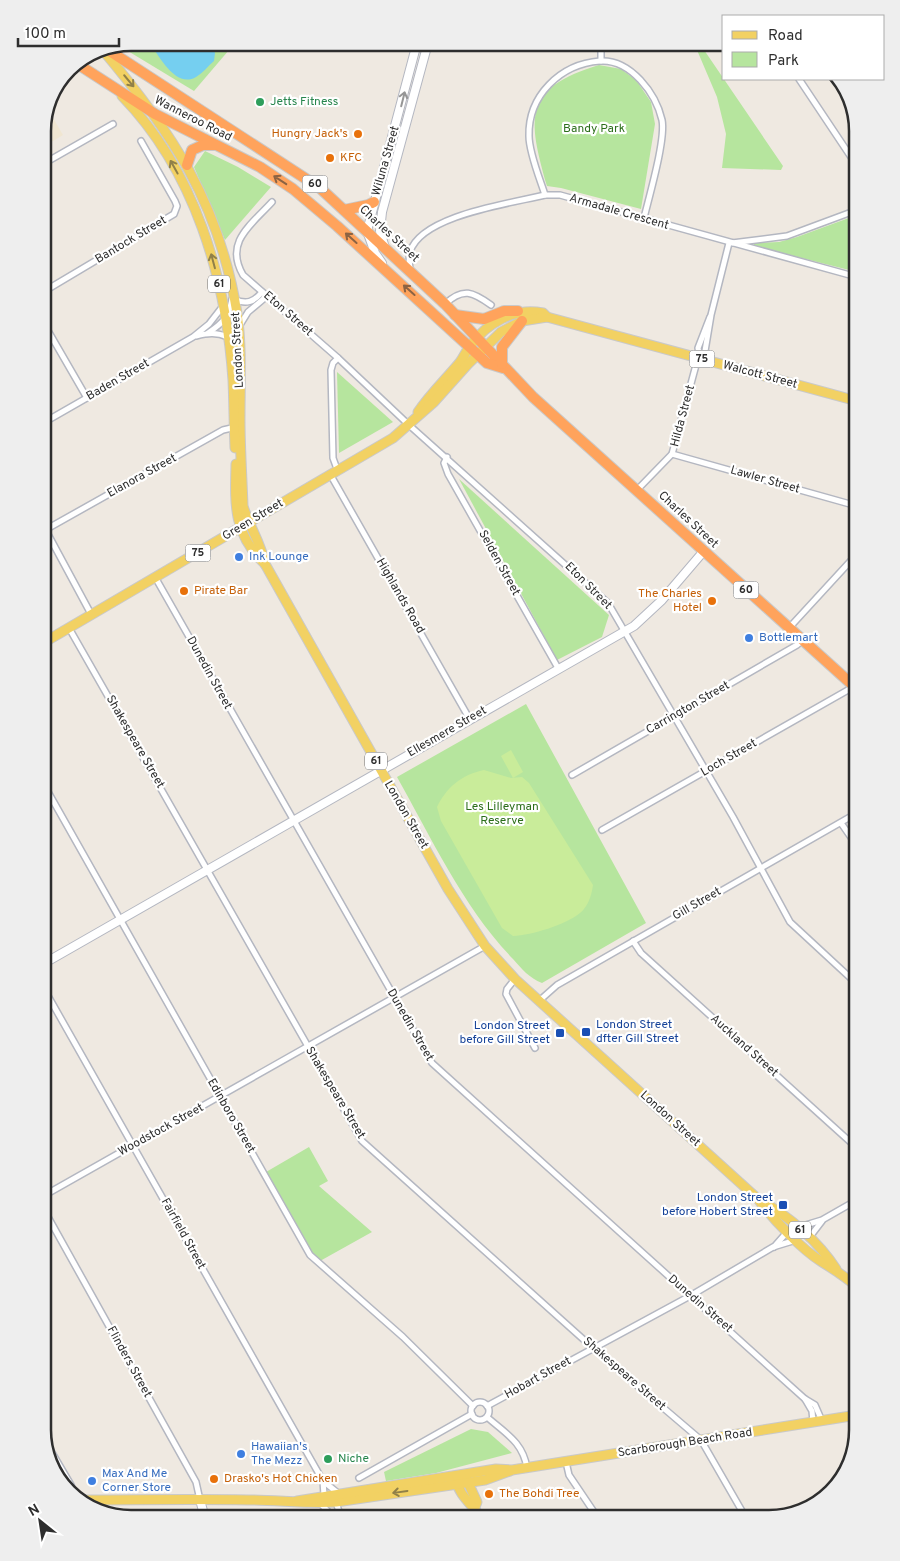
<svg xmlns="http://www.w3.org/2000/svg" width="900" height="1561" font-family="Overpass,sans-serif">
<rect width="100%" height="100%" fill="#efe9e1"/>
<path fill="#f0e6d1" d="M49 111 63 135 43 147V125Z"/>
<g fill="#b6e59e">
<path d="M131 43H235L194 91 118 45Z"/>
<path d="M694 43 700 44 783 166 781 170 722 168 726 134 717 97Z"/>
<path d="M599 65 621 69 636 80 651 102 655 124 641 209 561 188 547 186C528 118 522 88 599 65Z"/>
<path d="M205 151 238 167 271 187 225 240 194 167Z"/>
<path d="M857 215V272L754 246V243L779 242 797 237Z"/>
<path d="M337 372 393 422 339 453Z"/>
<path d="M459 479 609 615 602 637 557 660Z"/>
<path d="M526 704 646 923 542 983C529 978 522 969 513 959 463 907 432 839 397 777Z"/>
<path d="M309 1147 328 1181 319 1186 372 1232 320 1261 310 1251 266 1172Z"/>
<path d="M471 1429 488 1432 512 1453 436 1473 386 1481 384 1472Z"/>
</g>
<g fill="#c9ec9a">
<path d="M511 750 523 772 513 778 501 756Z"/>
<path d="M484 770 511 778 522 777 529 783 593 885C592 894 588 907 580 913 565 925 532 935 513 936L502 928 441 821 437 807C447 787 461 775 484 770Z"/>
</g>
<path fill="#75cff0" d="M150 43H210L215 53 214 61C208 66 203 73 196 77 176 89 159 56 150 43Z"/>
<g fill="none" stroke-linecap="round" stroke-linejoin="round">
<g stroke="#b4b7c1" stroke-width="8">
<g id="street">
<path d="M601 43V61"/>
<path d="M799 79 857 166"/>
<path d="M43 164 113 124"/>
<path d="M545 195C540 179 529 153 529 136 528 96 560 64 600 61 631 59 656 94 662 120 666 139 649 197 644 218"/>
<path d="M272 202C251 225 224 242 243 275L338 358 409 425 608 603 733 817 790 922 857 984"/>
<path d="M732 243 787 236 857 210"/>
<path d="M410 271C410 265 408 258 410 252 421 215 513 203 545 195H560L857 277"/>
<path d="M43 292 174 214 177 206 175 201 141 141"/>
<path d="M234 299C246 305 254 302 262 292"/>
<path d="M445 304C463 287 473 292 491 305"/>
<path d="M43 322 87 398"/>
<path d="M240 325 248 312 267 296"/>
<path d="M208 333C223 323 229 317 232 299"/>
<path d="M196 336C208 333 216 332 228 337"/>
<path d="M700 358 698 348 710 317"/>
<path d="M43 423 193 337 209 324 223 306"/>
<path d="M672 454 857 506"/>
<path d="M447 457 444 463 448 474 558 668"/>
<path d="M337 469 333 458 331 370 333 363 338 358"/>
<path d="M330 474 469 718"/>
<path d="M637 490 672 454 696 365 705 351 711 315 729 243"/>
<path d="M43 525 91 614"/>
<path d="M45 530 223 430 236 427"/>
<path d="M155 577 432 1063 805 1399 815 1405 822 1421"/>
<path d="M69 628 362 1141 593 1348 701 1440 746 1518"/>
<path d="M789 628 857 554"/>
<path d="M572 775 797 645 803 640"/>
<path d="M43 783 310 1255 403 1337 473 1406"/>
<path d="M841 823 857 846"/>
<path d="M602 830 855 686"/>
<path d="M633 941 641 953 857 1148"/>
<path d="M515 979 507 989 506 994 535 1048"/>
<path d="M43 987 323 1481 338 1493"/>
<path d="M539 1001 557 985 857 813"/>
<path d="M45 1195 485 946"/>
<path d="M43 1207 46 1202 43 1194"/>
<path d="M43 1208 196 1482 200 1500"/>
<path d="M799 1227 822 1220 857 1200"/>
<path d="M809 1238 822 1221"/>
<path d="M774 1247 788 1231"/>
<path d="M805 1399 812 1411 813 1422"/>
<circle cx="480" cy="1411" r="9"/>
<path d="M487 1406 690 1296 773 1247 796 1240"/>
<path d="M487 1417C505 1433 523 1442 527 1468"/>
<path d="M44 1439 71 1485 76 1497"/>
<path d="M566 1462 569 1475 598 1518"/>
<path d="M359 1478 472 1414"/>
<path d="M323 1481 324 1495 326 1496"/>
<path d="M336 1502 341 1518"/>
<path d="M321 1504 334 1518"/>
</g>
</g>
<g stroke="#b4b7c1" stroke-width="10">
<g id="secondary">
<path d="M385 248 380 231 382 212 428 43"/>
<path d="M382 263 375 253 367 231 417 43"/>
<path d="M43 964 634 626 662 600 703 552"/>
<path d="M200 1500 205 1518"/>
</g>
</g>
<g stroke="#c9c9c9" stroke-width="11">
<g id="primary">
<path d="M101 48C172 132 219 202 237 313 242 348 240 384 240 419 240 448 242 477 243 506 249 526 261 543 265 564L448 889 485 946 515 979 758 1199C772 1218 801 1249 822 1262 835 1270 846 1277 857 1287"/>
<path d="M122 96C195 171 226 278 233 380 234 403 234 426 235 448"/>
<path d="M418 412C430 394 446 379 460 362 464 357 466 351 470 346 487 323 514 307 543 313L547 317 857 401"/>
<path d="M236 464C235 504 233 534 265 564"/>
<path d="M43 643 393 438 434 402 468 364 501 332 522 321 547 317"/>
<path d="M761 1201C789 1216 819 1242 836 1269"/>
<path d="M466 1478 477 1502 475 1507"/>
<path d="M456 1480C459 1496 474 1506 481 1518"/>
<path d="M79 1500C135 1500 192 1499 248 1500 278 1500 307 1504 336 1502L485 1480 510 1471"/>
<path d="M297 1501 496 1469 512 1470 857 1415"/>
</g>
</g>
<g stroke="#c9c9c9" stroke-width="12">
<g id="highway">
<path d="M105 48 320 188 445 304 533 397 857 689"/>
<path d="M76 63 155 114 260 167 293 189 337 226 487 363 503 368"/>
<path d="M187 165 192 150 203 145H215"/>
<path d="M344 210 368 205 374 202"/>
<path d="M455 315 484 319 504 311H518"/>
<path d="M502 364V347L522 321"/>
</g>
</g>
<use href="#street" stroke="#fff" stroke-width="5"/>
<use href="#secondary" stroke="#fff" stroke-width="8"/>
<use href="#primary" stroke="#f2d163" stroke-width="9"/>
<use href="#highway" stroke="#ffa35c" stroke-width="10"/>
</g>
<defs><path id="oneway-shaft" d="M-6 0H5M1.5-3L5.5 0L1.5 3" fill="none" stroke-width="1.6" stroke-linecap="round" stroke-linejoin="round" transform="scale(1.25)"/></defs>
<g stroke="#908048">
<use href="#oneway-shaft" transform="translate(129 81) rotate(50)"/>
<use href="#oneway-shaft" transform="translate(174 167) rotate(-119)"/>
<use href="#oneway-shaft" transform="translate(213 261) rotate(-105)"/>
<use href="#oneway-shaft" transform="translate(400 1492) rotate(172)"/>
</g>
<use stroke="#969696" href="#oneway-shaft" transform="translate(403 99) rotate(-76)"/>
<g stroke="#8c6343">
<use href="#oneway-shaft" transform="translate(280 180) rotate(-147)"/>
<use href="#oneway-shaft" transform="translate(351 238) rotate(-138)"/>
<use href="#oneway-shaft" transform="translate(409 290) rotate(-138)"/>
</g>
<g fill="#2e9e5b" stroke="#fff" stroke-width="2">
<circle cx="260" cy="102" r="5"/>
<circle cx="328" cy="1459" r="5"/>
</g>
<g fill="#e8710a" stroke="#fff" stroke-width="2">
<circle cx="358" cy="134" r="5"/>
<circle cx="330" cy="158" r="5"/>
<circle cx="184" cy="591" r="5"/>
<circle cx="712" cy="601" r="5"/>
<circle cx="214" cy="1479" r="5"/>
<circle cx="489" cy="1494" r="5"/>
</g>
<g fill="#3f7fe0" stroke="#fff" stroke-width="2">
<circle cx="239" cy="557" r="5"/>
<circle cx="749" cy="638" r="5"/>
<circle cx="241" cy="1454" r="5"/>
<circle cx="92" cy="1481" r="5"/>
</g>
<g fill="#1a4fb4" stroke="#fff" stroke-width="2">
<rect x="581" y="1027" width="10" height="10" rx="2.5"/>
<rect x="555" y="1028" width="10" height="10" rx="2.5"/>
<rect x="778" y="1200" width="10" height="10" rx="2.5"/>
</g>
<g text-anchor="middle" dominant-baseline="central" stroke-width="4.5" stroke-linejoin="round" paint-order="stroke">
<g fill="#fff" stroke="#6d6d6d" stroke-width="1">
<rect x="302.5" y="175.5" width="25" height="17" rx="4"/>
<rect x="208" y="275.5" width="22" height="17" rx="4"/>
<rect x="689.5" y="350.5" width="25" height="17" rx="4"/>
<rect x="185.5" y="544.5" width="25" height="17" rx="4"/>
<rect x="733.5" y="581.5" width="25" height="17" rx="4"/>
<rect x="365" y="752.5" width="22" height="17" rx="4"/>
<rect x="789" y="1221.5" width="22" height="17" rx="4"/>
</g>
<g font-size="11" font-weight="bold" fill="#2e2e2e">
<text x="315" y="184">60</text>
<text x="219" y="284">61</text>
<text x="702" y="359">75</text>
<text x="198" y="553">75</text>
<text x="746" y="590">60</text>
<text x="376" y="761">61</text>
<text x="800" y="1230">61</text>
</g>
<g font-size="12" fill="#27864d" stroke="#fff" text-anchor="start">
<text x="270" y="102">Jetts Fitness</text>
<text x="338" y="1459">Niche</text>
</g>
<g font-size="12" fill="#2e2e2e" stroke="#fff">
<text transform="translate(193 119) rotate(27)">Wanneroo Road</text>
<text transform="translate(386 161) rotate(-74)">Wiluna Street</text>
<text transform="translate(619 212) rotate(16)">Armadale Crescent</text>
<text transform="translate(389 234) rotate(43)">Charles Street</text>
<text transform="translate(131 240) rotate(-31)">Bantock Street</text>
<text transform="translate(288 314) rotate(41)">Eton Street</text>
<text transform="translate(238 350) rotate(-93)">London Street</text>
<text transform="translate(760 375) rotate(15)">Walcott Street</text>
<text transform="translate(118 380) rotate(-30)">Baden Street</text>
<text transform="translate(683 416) rotate(-75)">Hilda Street</text>
<text transform="translate(142 476) rotate(-29)">Elanora Street</text>
<text transform="translate(765 480) rotate(16)">Lawler Street</text>
<text transform="translate(253 520) rotate(-31)">Green Street</text>
<text transform="translate(688 520) rotate(43)">Charles Street</text>
<text transform="translate(499 563) rotate(61)">Selden Street</text>
<text transform="translate(588 586) rotate(45)">Eton Street</text>
<text transform="translate(400 596) rotate(60)">Highlands Road</text>
<text transform="translate(209 673) rotate(61)">Dunedin Street</text>
<text transform="translate(688 708) rotate(-30)">Carrington Street</text>
<text transform="translate(447 732) rotate(-30)">Ellesmere Street</text>
<text transform="translate(135 742) rotate(60)">Shakespeare Street</text>
<text transform="translate(729 758) rotate(-30)">Loch Street</text>
<text transform="translate(406 815) rotate(60)">London Street</text>
<text transform="translate(697 904) rotate(-30)">Gill Street</text>
<text transform="translate(410 1025) rotate(60)">Dunedin Street</text>
<text transform="translate(744 1046) rotate(42)">Auckland Street</text>
<text transform="translate(335 1093) rotate(59)">Shakespeare Street</text>
<text transform="translate(231 1116) rotate(60)">Edinboro Street</text>
<text transform="translate(670 1119) rotate(42)">London Street</text>
<text transform="translate(161 1130) rotate(-29)">Woodstock Street</text>
<text transform="translate(183 1234) rotate(61)">Fairfield Street</text>
<text transform="translate(700 1304) rotate(41)">Dunedin Street</text>
<text transform="translate(129 1362) rotate(61)">Flinders Street</text>
<text transform="translate(624 1374) rotate(41)">Shakespeare Street</text>
<text transform="translate(538 1378) rotate(-29)">Hobart Street</text>
<text transform="translate(685 1443) rotate(-9)">Scarborough Beach Road</text>
</g>
<g font-size="12" fill="#2c6e1b" stroke="#fff">
<text x="594" y="129">Bandy Park</text>
<text x="502" y="807">Les Lilleyman<tspan x="502" dy="14">Reserve</tspan></text>
</g>
<g font-size="12" fill="#c56008" stroke="#fff" text-anchor="start">
<text x="348" y="134" text-anchor="end">Hungry Jack's</text>
<text x="340" y="158">KFC</text>
<text x="194" y="591">Pirate Bar</text>
<text x="702" y="594" text-anchor="end">The Charles<tspan x="702" dy="14">Hotel</tspan></text>
<text x="224" y="1479">Drasko's Hot Chicken</text>
<text x="499" y="1494">The Bohdi Tree</text>
</g>
<g font-size="12" fill="#366cbe" stroke="#fff" text-anchor="start">
<text x="249" y="557">Ink Lounge</text>
<text x="759" y="638">Bottlemart</text>
<text x="251" y="1447">Hawaiian's<tspan x="251" dy="14">The Mezz</tspan></text>
<text x="102" y="1474">Max And Me<tspan x="102" dy="14">Corner Store</tspan></text>
</g>
<g font-size="12" fill="#164399" stroke="#fff" text-anchor="end">
<text x="596" y="1025" text-anchor="start">London Street<tspan x="596" dy="14">dfter Gill Street</tspan></text>
<text x="550" y="1026">London Street<tspan x="550" dy="14">before Gill Street</tspan></text>
<text x="773" y="1198">London Street<tspan x="773" dy="14">before Hobert Street</tspan></text>
</g>
</g>
<path d="M0 0H900V1561H0ZM131 51H769A80 80 0 0 1 849 131V1430A80 80 0 0 1 769 1510H131A80 80 0 0 1 51 1430V131A80 80 0 0 1 131 51Z" fill="#eee" fill-rule="evenodd"/>
<path fill="none" stroke="#2e2e2e" stroke-width="2.5" d="M131 51H769A80 80 0 0 1 849 131V1430A80 80 0 0 1 769 1510H131A80 80 0 0 1 51 1430V131A80 80 0 0 1 131 51Z"/>
<rect x="722" y="15" width="162" height="65" fill="#ffffff" stroke="#ababab"/>
<rect x="732" y="31" width="25" height="8" fill="#f2d163" stroke="#ababab"/>
<text x="768" y="40" font-size="15" fill="#2e2e2e">Road</text>
<rect x="732" y="52" width="25" height="15" fill="#b6e59e" stroke="#ababab"/>
<text x="768" y="65" font-size="15" fill="#2e2e2e">Park</text>
<g transform="translate(40 1521) rotate(330)" stroke="#ffffff" stroke-width="4" paint-order="stroke">
<path d="M0-4L9 19L0 12L-9 19Z" fill="#2e2e2e"/>
<text y="-8" font-size="14" font-weight="bold" text-anchor="middle" fill="#2e2e2e">N</text>
</g>
<path d="M18 38v8h101v-8" fill="none" stroke="#2e2e2e" stroke-width="2.5"/>
<text x="25" y="38" font-size="15" fill="#2e2e2e" stroke="#ffffff" stroke-width="4" paint-order="stroke">100 m</text>
</svg>
